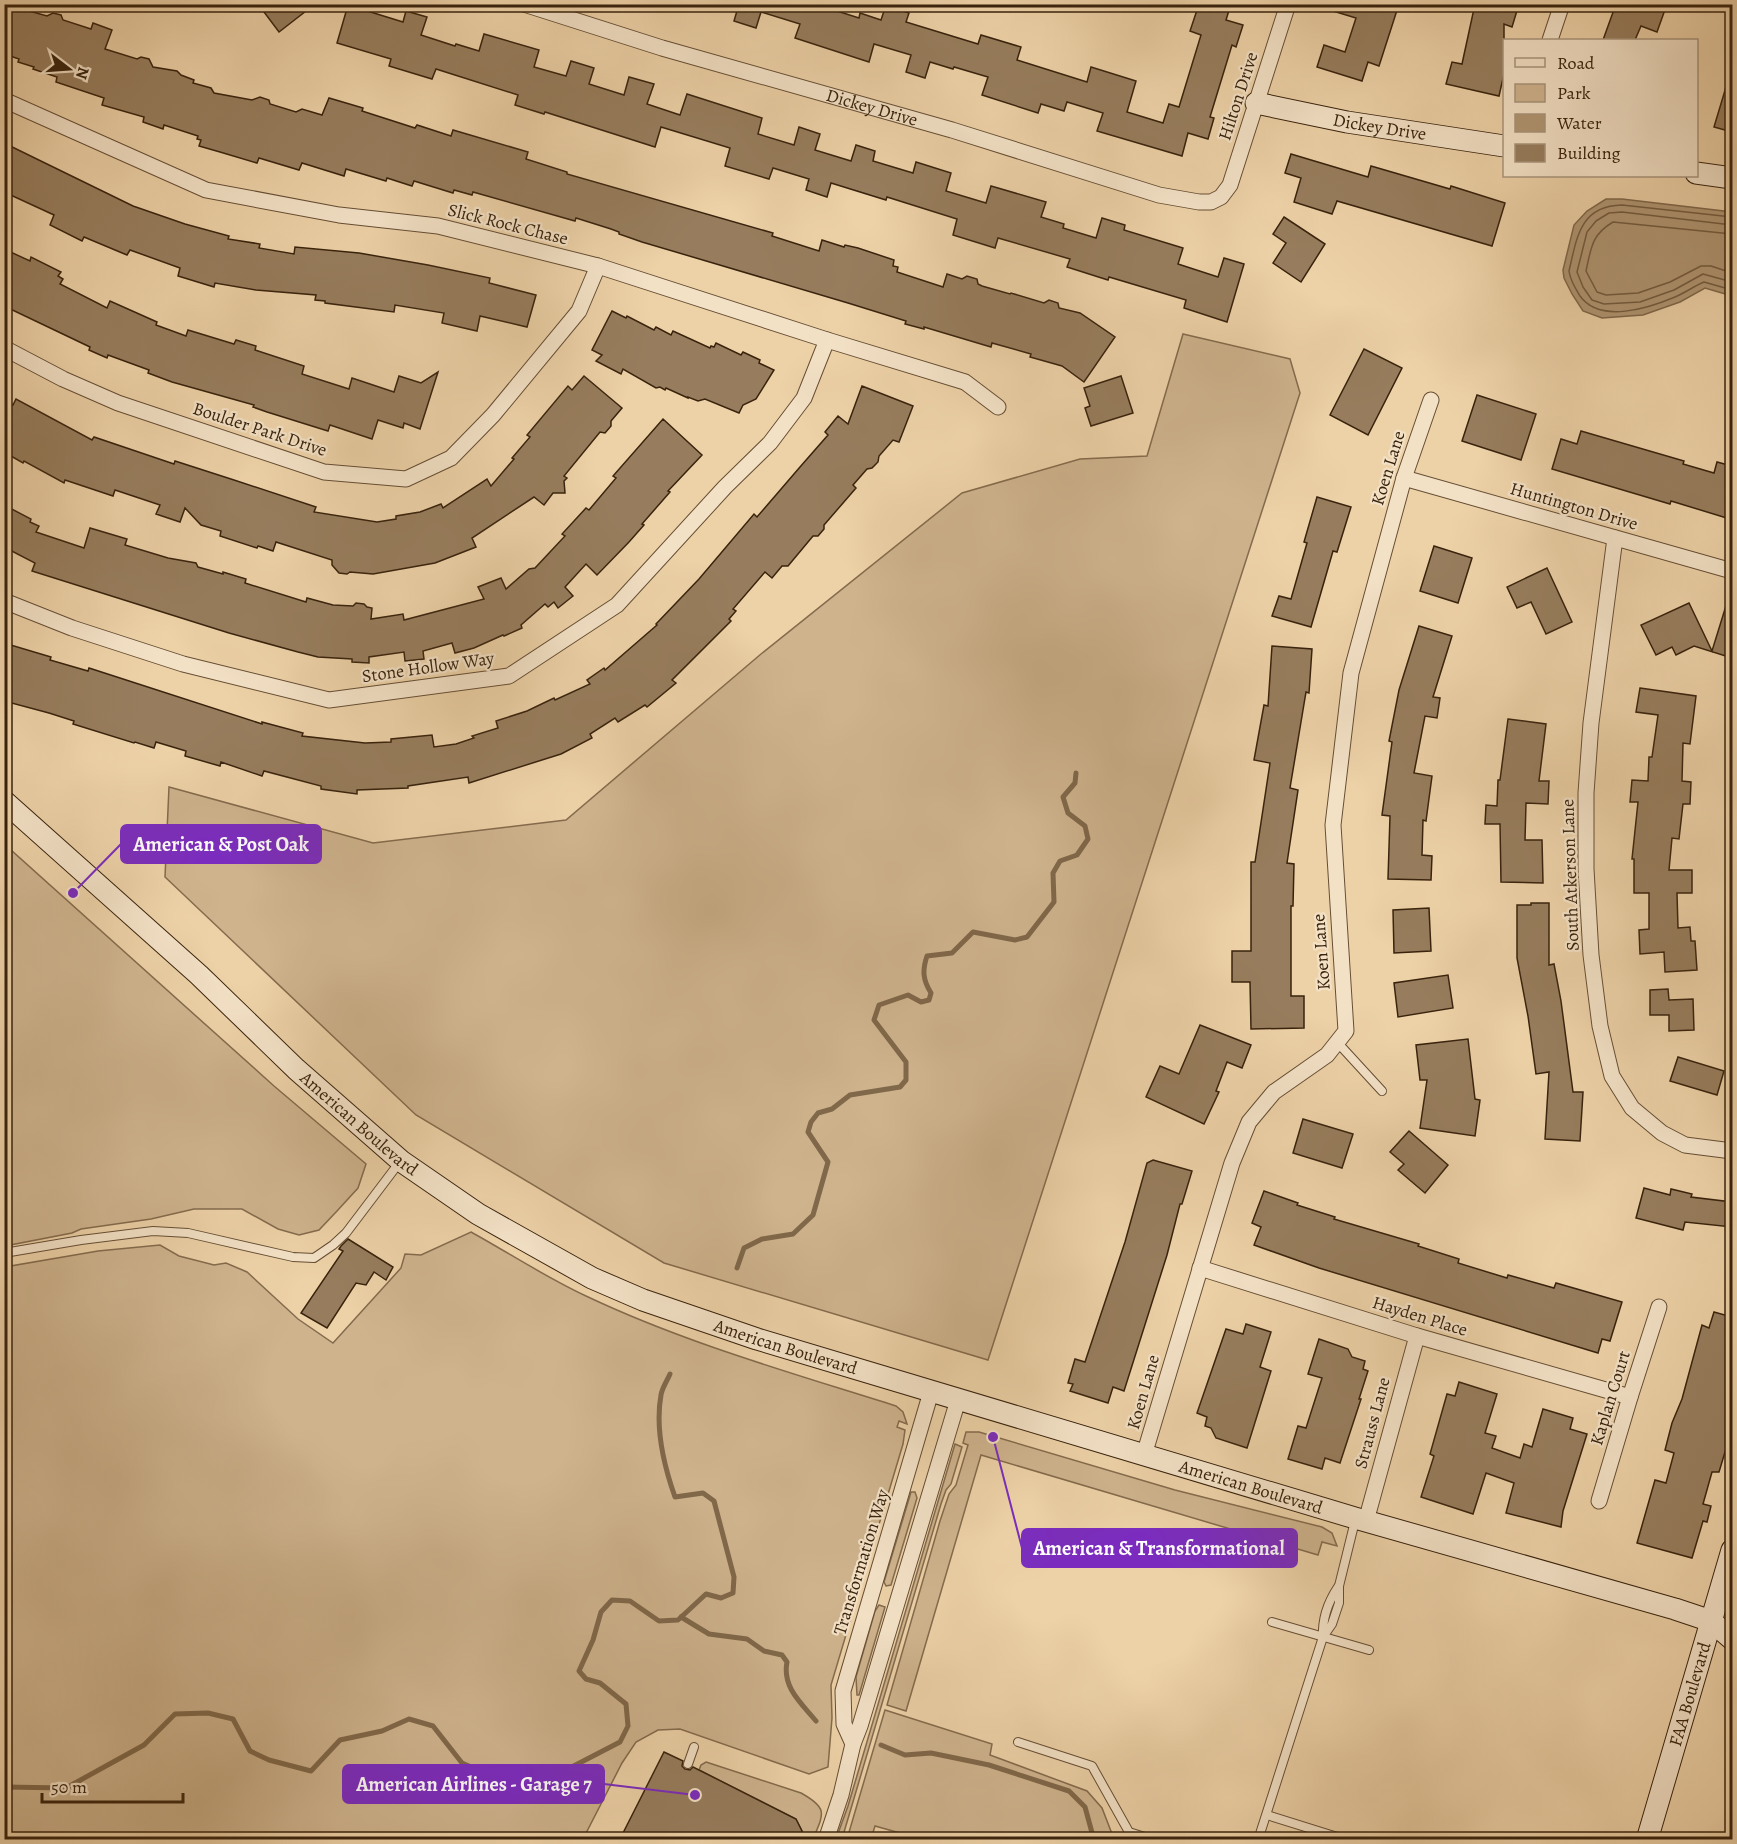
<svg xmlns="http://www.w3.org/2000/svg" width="1737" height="1844" font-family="Alegreya,serif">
<rect width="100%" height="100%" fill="#edd1a7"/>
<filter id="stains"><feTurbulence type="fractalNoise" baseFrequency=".00333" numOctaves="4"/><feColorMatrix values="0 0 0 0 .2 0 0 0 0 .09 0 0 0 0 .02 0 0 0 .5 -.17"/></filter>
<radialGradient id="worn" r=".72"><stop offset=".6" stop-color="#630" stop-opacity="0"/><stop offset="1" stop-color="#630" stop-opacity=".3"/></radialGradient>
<g fill="#ceb38d" stroke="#846b4d" stroke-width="1.5">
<path d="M1183 334 1290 359 1300 393 988 1360 664 1263 416 1115 165 877 169 787 373 843 566 820 761 654 962 493 1080 459 1147 456Z"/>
<path d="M5 849 12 851 274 1086 366 1164 358 1188 337 1211 319 1230 299 1235 278 1229 242 1209H194L151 1219 81 1229 72 1233 5 1246Z"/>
<path d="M471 1232C509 1253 547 1278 586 1296 685 1343 792 1373 896 1406L903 1412 907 1424 899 1421 897 1427 905 1430 903 1444 831 1685 832 1718 828 1767 809 1774 680 1729 658 1730 636 1742 622 1763 583 1839H5V1267L98 1251 160 1245 179 1256 214 1265 226 1263 247 1272 298 1319 333 1343 401 1268 405 1254 421 1255Z"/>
<path d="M966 1432H979L1175 1490 1322 1527 1332 1533 1337 1546 1322 1542 1318 1555 981 1455 906 1711 887 1705 940 1521 949 1494 956 1485 968 1445 963 1443Z"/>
<path d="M955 1444 962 1447 951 1484 946 1490 941 1504 842 1839H836L848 1806Z"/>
<path d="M911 1492H915L917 1498 891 1585 886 1586 884 1582Z"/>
<path d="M879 1605 885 1607 859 1695H857L856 1677 875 1611Z"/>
<path d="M885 1710 992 1744 990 1755 1087 1791 1102 1808 1114 1839H921L875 1826 871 1839H847Z"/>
<path d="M706 1762 801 1793C828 1808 824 1813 813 1839H798L802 1831 796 1819 699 1770 701 1765Z"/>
</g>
<path fill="#b09673" stroke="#80684a" stroke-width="1.5" d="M1606 199H1622L1732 212V296L1705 288 1680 302 1643 315 1602 318 1583 311 1572 294 1564 278 1563 270 1574 225 1587 211Z"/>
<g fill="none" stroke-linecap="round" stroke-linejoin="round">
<g stroke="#745c40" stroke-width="1.5">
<path d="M1732 217 1622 205C1580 206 1577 237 1569 271 1570 280 1575 288 1580 296 1600 324 1649 308 1675 297 1685 293 1694 286 1704 282L1732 290"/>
<path d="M1732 225 1622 212 1609 213 1596 221 1587 232 1577 272 1583 287 1592 300 1604 304 1640 302 1674 290 1703 274 1732 282"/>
<path d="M1732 234 1613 222C1591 235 1591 249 1586 271L1597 292 1606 295 1638 293 1670 282 1701 266H1711L1732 273"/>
</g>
<g stroke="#80684a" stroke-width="5">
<path d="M737 1268 744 1248 762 1239 793 1234 813 1215 828 1162 808 1132 811 1122 818 1113 832 1109 850 1095 900 1087 906 1080V1062L874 1020 879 1005 908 995 921 1002 929 1000 931 993C923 980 922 971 927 956L952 953 973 932 1015 940 1027 937 1054 902 1053 873 1060 861 1077 855 1088 839 1085 826 1068 813 1063 797 1075 783 1076 773"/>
<path d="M681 1617 709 1634 747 1639 764 1651 782 1655 787 1662C782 1687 801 1703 816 1721"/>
<path d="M881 1745 905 1755 931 1753 989 1765 1069 1791 1085 1807 1094 1840"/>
<path d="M4 1787 66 1788 144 1745 175 1714 208 1713 233 1719 250 1751 269 1760 311 1771 340 1740 382 1731 409 1719 433 1726 462 1763 489 1775 564 1771 620 1742 628 1726 626 1704 600 1683 586 1679 579 1671 593 1640 601 1612 612 1600 630 1601 659 1621 678 1620 706 1594 721 1598 733 1593 734 1577 714 1501 703 1493 675 1497C664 1466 655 1428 661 1395 662 1388 667 1381 670 1374"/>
</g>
</g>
<g fill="#977d5d" stroke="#39230d" stroke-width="1.5">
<path d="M4 4 47 16 53 13 61 15 63 20 91 29 93 23 112 30 105 49 137 59 141 57 149 59 153 67 177 71 181 75 194 80 193 83 211 88 214 93 252 100 260 97 269 100 270 104 296 112 302 109 322 115 329 98 363 108 362 111 415 128 417 125 451 136 453 130 528 152 526 159 567 172V174L773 233 772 236 819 251 822 240 844 247 845 245 858 248 894 260 893 266 898 267 897 272 943 287 947 274 962 279 967 276 977 279 978 284 982 286 1010 294 1011 293 1044 303 1049 300 1058 303 1059 308 1080 313 1115 337 1084 382 1062 366 1030 357 1031 354 992 343 991 347 924 327V329L905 324 906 321 848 303 642 242 619 234V232L611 229 576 218 575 221 473 192 472 195 454 190 453 193 414 181 412 186 387 178 386 181 346 169 344 176 302 163 299 170 259 158 257 163 220 152 199 146 201 140 197 139 198 136 164 125 163 129 143 122 144 117 102 105 104 98 56 82 57 77 33 69 34 67 18 62 19 59 4 54Z"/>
<path d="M258 4H315L279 32Z"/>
<path d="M739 4H815L859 18 860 13 881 20 886 5 909 13 906 22 978 44 981 35 1021 47 1017 60 1087 82 1091 67 1136 81 1127 112 1163 123 1169 104 1179 107 1201 35 1190 31 1199 4H1231L1226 20 1243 25 1236 47 1232 45 1210 117 1214 118 1208 139 1188 133 1182 156 1097 131 1103 113 1067 102 1064 111 1041 104 1038 113 982 95 988 77 954 67 953 69 930 62 925 78 906 72 911 55 874 44 869 62 795 38 800 24 761 12 756 28 734 21Z"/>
<path d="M1324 4H1399L1379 66 1368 62 1362 81 1317 67 1324 45 1345 52 1356 18 1323 8Z"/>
<path d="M1475 4H1519L1512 27 1504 24V74L1499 96 1446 84 1452 62 1462 64Z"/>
<path d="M1616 4H1667L1657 32 1641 26 1635 40H1603Z"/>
<path d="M348 5 403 22 406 11 427 17 421 35 455 46 456 44 479 51 484 34 539 50 534 67 566 76 571 61 594 68 589 84 624 95 629 77 654 84 647 104 680 115 687 94 762 118 758 134 794 145 799 127 820 134 815 150 851 161 856 145 875 151 873 161 913 173 916 162 951 173 946 191 986 203 991 186 1046 202 1041 217 1064 224 1063 228 1096 238 1102 218 1125 225 1124 230 1183 248 1178 264 1218 277 1224 258 1244 264 1227 322 1184 308 1186 300 1109 277 1108 280 1067 267 1070 259 998 238 995 248 953 235 957 219 887 197 886 200 831 183 827 197 806 190 809 179 773 168 769 179 725 166 730 148 661 127 655 147 545 112 544 114 515 105 518 95 436 69 432 79 389 66 391 59 337 43Z"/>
<path d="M1729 77 1732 78V132L1714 127Z"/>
<path d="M4 143 133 206 185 224 229 236 228 239 260 244 259 248 294 254 295 247 359 253 428 265 490 278 489 283 536 295 527 327 480 316 477 331 442 323 444 313 395 305 394 312 325 303V301L315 300 316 295 256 290 215 283 214 287 178 276 180 268 130 250 127 255 84 237 82 241 50 225 54 215 4 192Z"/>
<path d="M1291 154 1368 177 1371 166 1450 189 1451 186 1505 203 1492 246 1337 201 1332 214 1294 202 1301 178 1285 173Z"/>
<path d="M1284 217 1325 244 1301 282 1273 263 1286 243 1273 234Z"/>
<path d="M4 249 30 261 31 257 61 272 58 276 63 279 60 284 107 308 110 301 157 322 156 325 186 336 188 330 234 344 236 340 256 346 255 350 304 366 302 374 349 389 352 378 394 392 399 376 421 383 438 372 420 429 404 423 403 428 378 420 372 439 330 425 328 431 267 412 253 407 254 405 172 382 148 373 149 370 108 355 107 358 89 350 90 347 4 306Z"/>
<path d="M612 311 626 318 627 316 654 330 656 327 671 335 673 331 710 348 711 346 714 347 716 343 741 355 743 352 760 360 759 363 774 370 756 399 743 405 739 413 705 399 698 401 688 397V398L666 388 665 390 660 387 656 388 623 369 621 374 596 361 602 355 592 350Z"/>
<path d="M1364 349 1402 368 1368 435 1330 415Z"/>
<path d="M584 376 622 408 611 421V426L605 433 600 432 564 476 567 478 564 481 565 493H553L544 505 534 497 472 538 476 547 435 563 373 574 350 572 347 574 339 573 332 565V560L276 542 273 551 258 546 257 548 220 536 221 531 201 525 185 508 180 522 156 514 160 505 115 490 113 496 65 480 64 483 24 461 23 463 4 452V400L13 405 16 399 92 440 94 437 174 464 175 461 234 480 316 507 314 512 377 522 396 519V516L420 512 441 504 443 508 487 479 491 486 514 459 512 458 530 437 527 435 568 386 572 390Z"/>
<path d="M1121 376 1133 413 1091 426 1085 408 1090 406 1084 388Z"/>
<path d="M862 386 913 406 899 442 893 440 879 456 878 462 872 468 867 469 853 485 856 488 824 525V529L818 536H813L788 566H782L772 578 765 572 733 609 736 611 729 619 731 621 672 680 676 683 647 707 645 705 618 722 615 718 590 734 592 738 561 754 469 783 468 777 408 786V788L357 790V794L321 789V786L264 771 262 776 221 762 220 766 185 756 186 751 156 742 154 748 135 742 134 743 73 724 74 721 49 713 4 701V643L51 657 50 660 88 671 89 668 262 724V722L303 733 302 736 365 743 391 742V739L432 735 434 747 456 744 474 738 472 736 498 728 496 721 527 711 554 698 555 700 590 684 587 680 604 668 605 670 657 625 656 624 699 579 754 514 757 517 800 467 828 435 825 432 838 416 848 424Z"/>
<path d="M1477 395 1536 414 1521 460 1462 441Z"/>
<path d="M663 419 702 455 668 491 670 492 642 524 644 525 629 542 597 575 586 564 565 587 573 596 558 608 554 602 548 607 545 604 521 625 522 628 504 636 503 635 474 648 455 653 452 643 423 651 424 659 405 661 404 652 369 657V663L352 662V659L318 657 298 652 229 633 32 571 35 563 4 547V505L31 519 30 522 39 526 36 532 84 548 90 528 127 539 125 545 168 558 196 563 198 567 223 574V572L246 579 245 583 306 602 307 598 333 605 353 606 356 603 364 604 367 607 372 608 371 619 403 614 404 620 484 599 478 587 501 578 506 589 529 569 535 568 565 536 562 534 586 508 589 510 616 478 613 476Z"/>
<path d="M1581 431 1684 461 1683 464 1714 473 1717 462 1732 466V510L1730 519 1671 501 1670 504 1552 469 1561 439 1577 444Z"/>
<path d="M1317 497 1351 507 1337 552 1333 551 1311 627 1272 616 1279 596 1291 599 1307 543 1304 542Z"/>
<path d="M1434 546 1472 558 1458 603 1420 591Z"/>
<path d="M1547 568 1572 622 1546 634 1531 602 1517 608 1507 587Z"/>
<path d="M1729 596 1732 597V658L1694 646 1676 655 1672 647 1656 655 1641 625 1689 603 1712 651Z"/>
<path d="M1419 626 1452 636 1433 697 1440 698 1437 718 1425 716 1414 773 1432 776 1426 821 1423 820 1422 855 1432 856 1431 880 1388 879 1390 816 1382 815 1392 742 1389 741 1399 690Z"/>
<path d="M1272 646 1312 649 1309 693 1306 692 1290 788 1298 790 1287 863 1294 864 1293 906H1291V996H1304V1028L1251 1029 1250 982H1232V951H1251V862H1255L1270 763 1254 760 1264 705 1268 706Z"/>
<path d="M1640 688 1696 696 1690 744 1683 743 1682 781 1691 782 1690 804H1683L1679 839 1672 838 1669 870H1692V893H1677L1678 928 1690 927 1691 941H1695L1697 970 1665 972 1664 952 1640 954 1639 930 1649 929V893H1634V859H1632L1638 802H1630L1632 780 1648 781 1649 757H1652L1658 715 1636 712Z"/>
<path d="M1508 719 1546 724 1539 781H1549L1548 804 1526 803 1525 840H1542L1543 883 1501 882 1500 824H1485L1486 805 1497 806 1498 780H1500Z"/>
<path d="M1531 903H1549V965L1554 964 1561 1001 1573 1092H1583L1580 1141 1545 1139 1549 1072 1536 1074 1528 1016 1517 958V905H1531Z"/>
<path d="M1429 908 1431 951 1394 953 1393 910Z"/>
<path d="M1448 975 1453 1008 1398 1017 1394 983Z"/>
<path d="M1668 989 1669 1000 1693 999 1694 1030 1669 1031V1015H1650V990Z"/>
<path d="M1200 1025 1251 1045 1242 1068 1227 1062 1216 1091 1219 1092 1204 1124 1146 1097 1160 1066 1179 1074Z"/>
<path d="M1468 1039 1475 1099 1480 1100 1475 1136 1420 1128 1427 1080H1420L1416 1045Z"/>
<path d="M1678 1057 1724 1071 1717 1095 1670 1081Z"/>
<path d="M1303 1119 1353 1134 1342 1168 1293 1153Z"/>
<path d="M1409 1131 1448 1165 1425 1193 1398 1170 1404 1164 1390 1152Z"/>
<path d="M1153 1160 1192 1171 1182 1204H1180L1167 1255 1124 1391 1113 1387 1108 1403 1070 1391 1073 1384 1068 1383 1075 1359 1085 1362 1125 1242 1147 1163Z"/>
<path d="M1644 1188 1670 1195 1671 1189 1692 1194 1691 1197 1732 1202V1227L1685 1222 1683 1230 1636 1218Z"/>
<path d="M1264 1191 1298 1203 1297 1205 1335 1217 1334 1219 1419 1244 1418 1246 1459 1259 1458 1263 1507 1278 1508 1275 1554 1288 1556 1283 1622 1302 1610 1341 1602 1339 1598 1353 1319 1268 1254 1245 1261 1227 1252 1223Z"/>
<path d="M348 1239 393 1267 386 1280 374 1272 366 1285 356 1283 327 1328 301 1313 343 1251 339 1249 341 1246Z"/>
<path d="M1714 1312 1732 1317V1429L1719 1472H1712L1703 1504 1711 1506 1707 1522 1703 1521 1692 1558 1637 1543 1655 1480 1666 1483 1674 1453 1665 1450 1672 1423 1682 1399 1702 1325 1709 1328Z"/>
<path d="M1246 1324 1271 1332 1260 1367 1271 1371 1247 1448 1216 1438 1211 1428 1205 1426 1207 1417 1197 1413 1226 1329 1243 1334Z"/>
<path d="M1319 1339 1348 1349 1352 1357 1365 1361 1363 1369 1368 1371 1359 1399H1361L1340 1463 1325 1458 1322 1469 1288 1459 1298 1426 1306 1428 1322 1378 1308 1374Z"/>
<path d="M1459 1382 1497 1394 1485 1433 1496 1436 1492 1448 1520 1458 1524 1444 1532 1447 1543 1409 1573 1418 1570 1429 1587 1434 1563 1511 1561 1527 1506 1513 1514 1483 1486 1473 1473 1514 1421 1497 1434 1456 1430 1454 1447 1394 1455 1396Z"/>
<path d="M664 1752 683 1761 682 1766 685 1769 690 1770 693 1767 796 1819 802 1831 798 1839H620Z"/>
</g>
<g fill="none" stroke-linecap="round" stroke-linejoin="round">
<g stroke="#664e34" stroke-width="10">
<g id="lane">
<path d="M1337 1042 1382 1091"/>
<path d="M4 1253 81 1240 153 1231 188 1233 293 1257 314 1258 333 1245 346 1233 399 1163"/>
<path d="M1272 1622 1369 1650"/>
<path d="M1323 1637C1322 1619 1328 1602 1338 1587"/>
<path d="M1018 1742 1092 1766 1129 1832 1154 1840"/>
<path d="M688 1764 694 1747"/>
<path d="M1267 1815 1347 1840"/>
<path d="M1258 1840 1323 1637 1332 1624 1339 1603V1586L1355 1521"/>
</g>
</g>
<g stroke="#664e34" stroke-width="17">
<g id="street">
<path id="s1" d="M524 4 662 48 952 130 1159 195 1199 202H1211L1221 197 1230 185 1288 4"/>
<path d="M1550 40 1562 4"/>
<path d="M4 100 206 190 339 215 438 226 598 266 827 340 965 382 998 407"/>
<path d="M4 348 63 379 118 403 324 472 406 479 451 458 493 415 579 311 598 266"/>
<path d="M1404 478 1732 571"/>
<path d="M1615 538 1591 723 1586 793V869L1591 955 1600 1026 1612 1076 1632 1108 1662 1133 1685 1145 1732 1151"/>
<path d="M4 601 72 628 183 664 329 700 509 676 617 605 725 487 770 443 804 398 827 340"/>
<path d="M1200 1268 1417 1336 1630 1397"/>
<path d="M1144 1455 1232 1163 1249 1122 1274 1092 1327 1055 1346 1031 1333 825 1351 673 1404 478 1431 400"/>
<path d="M1599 1501 1630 1397 1659 1307"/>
<path d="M1366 1521 1417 1336"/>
<path d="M853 1744 844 1724 843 1691 931 1392"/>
<path d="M826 1840 841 1795 853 1744 860 1726 958 1400"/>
</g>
</g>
<g stroke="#39230d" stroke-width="23">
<g id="secondary">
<path id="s2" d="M1256 103 1347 122 1504 146"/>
<path d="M1696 173 1732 178"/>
<path id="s3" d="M4 801 199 975 296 1069 401 1161 478 1214 592 1278 643 1300 757 1339 1355 1518 1675 1609 1711 1621 1732 1639"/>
<path id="s4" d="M1647 1840 1732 1550"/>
</g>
</g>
<use href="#lane" stroke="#f3e1c6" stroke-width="8"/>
<use href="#street" stroke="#f3e1c6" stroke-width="15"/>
<use href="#secondary" stroke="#f3e1c6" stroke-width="21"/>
</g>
<g text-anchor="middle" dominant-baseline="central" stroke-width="4.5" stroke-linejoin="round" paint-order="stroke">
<g font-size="18" fill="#39230d" stroke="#f3e1c6">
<text transform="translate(1238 96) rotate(-72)">Hilton Drive</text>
<text stroke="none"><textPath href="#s1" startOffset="363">Dickey Drive</textPath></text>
<text stroke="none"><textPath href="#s2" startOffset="126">Dickey Drive</textPath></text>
<text transform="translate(508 224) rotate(14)">Slick Rock Chase</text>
<text transform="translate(260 429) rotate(18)">Boulder Park Drive</text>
<text transform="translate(1388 468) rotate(-73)">Koen Lane</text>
<text transform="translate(1574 506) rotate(16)">Huntington Drive</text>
<text transform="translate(428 667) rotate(-8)">Stone Hollow Way</text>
<text transform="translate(1570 875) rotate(-92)">South Atkerson Lane</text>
<text transform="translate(1321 952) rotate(-94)">Koen Lane</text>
<text stroke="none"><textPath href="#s3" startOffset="480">American Boulevard</textPath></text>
<text transform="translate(1420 1316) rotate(17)">Hayden Place</text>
<text stroke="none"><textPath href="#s3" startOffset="966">American Boulevard</textPath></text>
<text transform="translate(1143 1392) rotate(-74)">Koen Lane</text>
<text transform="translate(1610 1398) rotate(-73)">Kaplan Court</text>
<text transform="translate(1372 1423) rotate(-75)">Strauss Lane</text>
<text stroke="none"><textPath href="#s3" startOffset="1452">American Boulevard</textPath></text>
<text transform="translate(861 1562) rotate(-73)">Transformation Way</text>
<text stroke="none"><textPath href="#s4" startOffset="152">FAA Boulevard</textPath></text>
</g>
</g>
<path fill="none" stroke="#7b2cbf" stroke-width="2" d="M73 893L121 844M993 1437L1022 1548M695 1795L604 1784"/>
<g fill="#7b2cbf" stroke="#f3e1c6" stroke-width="2">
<circle cx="73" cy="893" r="6"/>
<circle cx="993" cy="1437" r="6"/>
<circle cx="695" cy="1795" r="6"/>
</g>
<g fill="#7b2cbf" stroke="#7b2cbf" stroke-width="2">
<rect x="121" y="825" width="200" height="38" rx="6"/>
<rect x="1022" y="1529" width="275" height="38" rx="6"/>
<rect x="343" y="1765" width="261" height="38" rx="6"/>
</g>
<g font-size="20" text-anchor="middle" font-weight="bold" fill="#fff">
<text x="221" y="851">American &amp; Post Oak</text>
<text x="1159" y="1555">American &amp; Transformational</text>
<text x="474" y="1791">American Airlines - Garage 7</text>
</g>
<rect width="1737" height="1844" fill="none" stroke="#edd1a7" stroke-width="24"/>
<rect x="6" y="6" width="1725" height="1832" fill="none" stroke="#39230d" stroke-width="3"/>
<rect x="12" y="12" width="1713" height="1820" fill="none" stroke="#39230d" stroke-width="1.5"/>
<rect x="1503" y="39" width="195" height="138" fill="#f3e1c6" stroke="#a9957c" stroke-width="1.5"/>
<rect x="1515" y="58" width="30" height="9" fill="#f3e1c6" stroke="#a9957c" stroke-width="1.5"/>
<text x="1557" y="69" font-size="18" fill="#39230d">Road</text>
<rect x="1515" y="84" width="30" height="18" fill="#ceb38d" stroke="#a9957c" stroke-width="1.5"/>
<text x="1557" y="99" font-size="18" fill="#39230d">Park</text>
<rect x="1515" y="114" width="30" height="18" fill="#b09673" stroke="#a9957c" stroke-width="1.5"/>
<text x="1557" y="129" font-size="18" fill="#39230d">Water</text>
<rect x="1515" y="144" width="30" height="18" fill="#977d5d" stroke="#a9957c" stroke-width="1.5"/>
<text x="1557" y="159" font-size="18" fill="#39230d">Building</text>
<g transform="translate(69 69) rotate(107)" stroke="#f3e1c6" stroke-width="4.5" paint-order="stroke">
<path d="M0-4.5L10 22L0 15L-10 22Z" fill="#39230d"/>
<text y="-9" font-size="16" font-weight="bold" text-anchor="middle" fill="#39230d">N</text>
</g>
<path d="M42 1793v9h141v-9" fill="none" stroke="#39230d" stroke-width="3"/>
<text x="51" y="1793" font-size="18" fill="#39230d" stroke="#f3e1c6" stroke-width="4.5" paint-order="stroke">50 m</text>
<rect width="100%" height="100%" filter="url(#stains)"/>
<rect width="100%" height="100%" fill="url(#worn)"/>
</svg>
